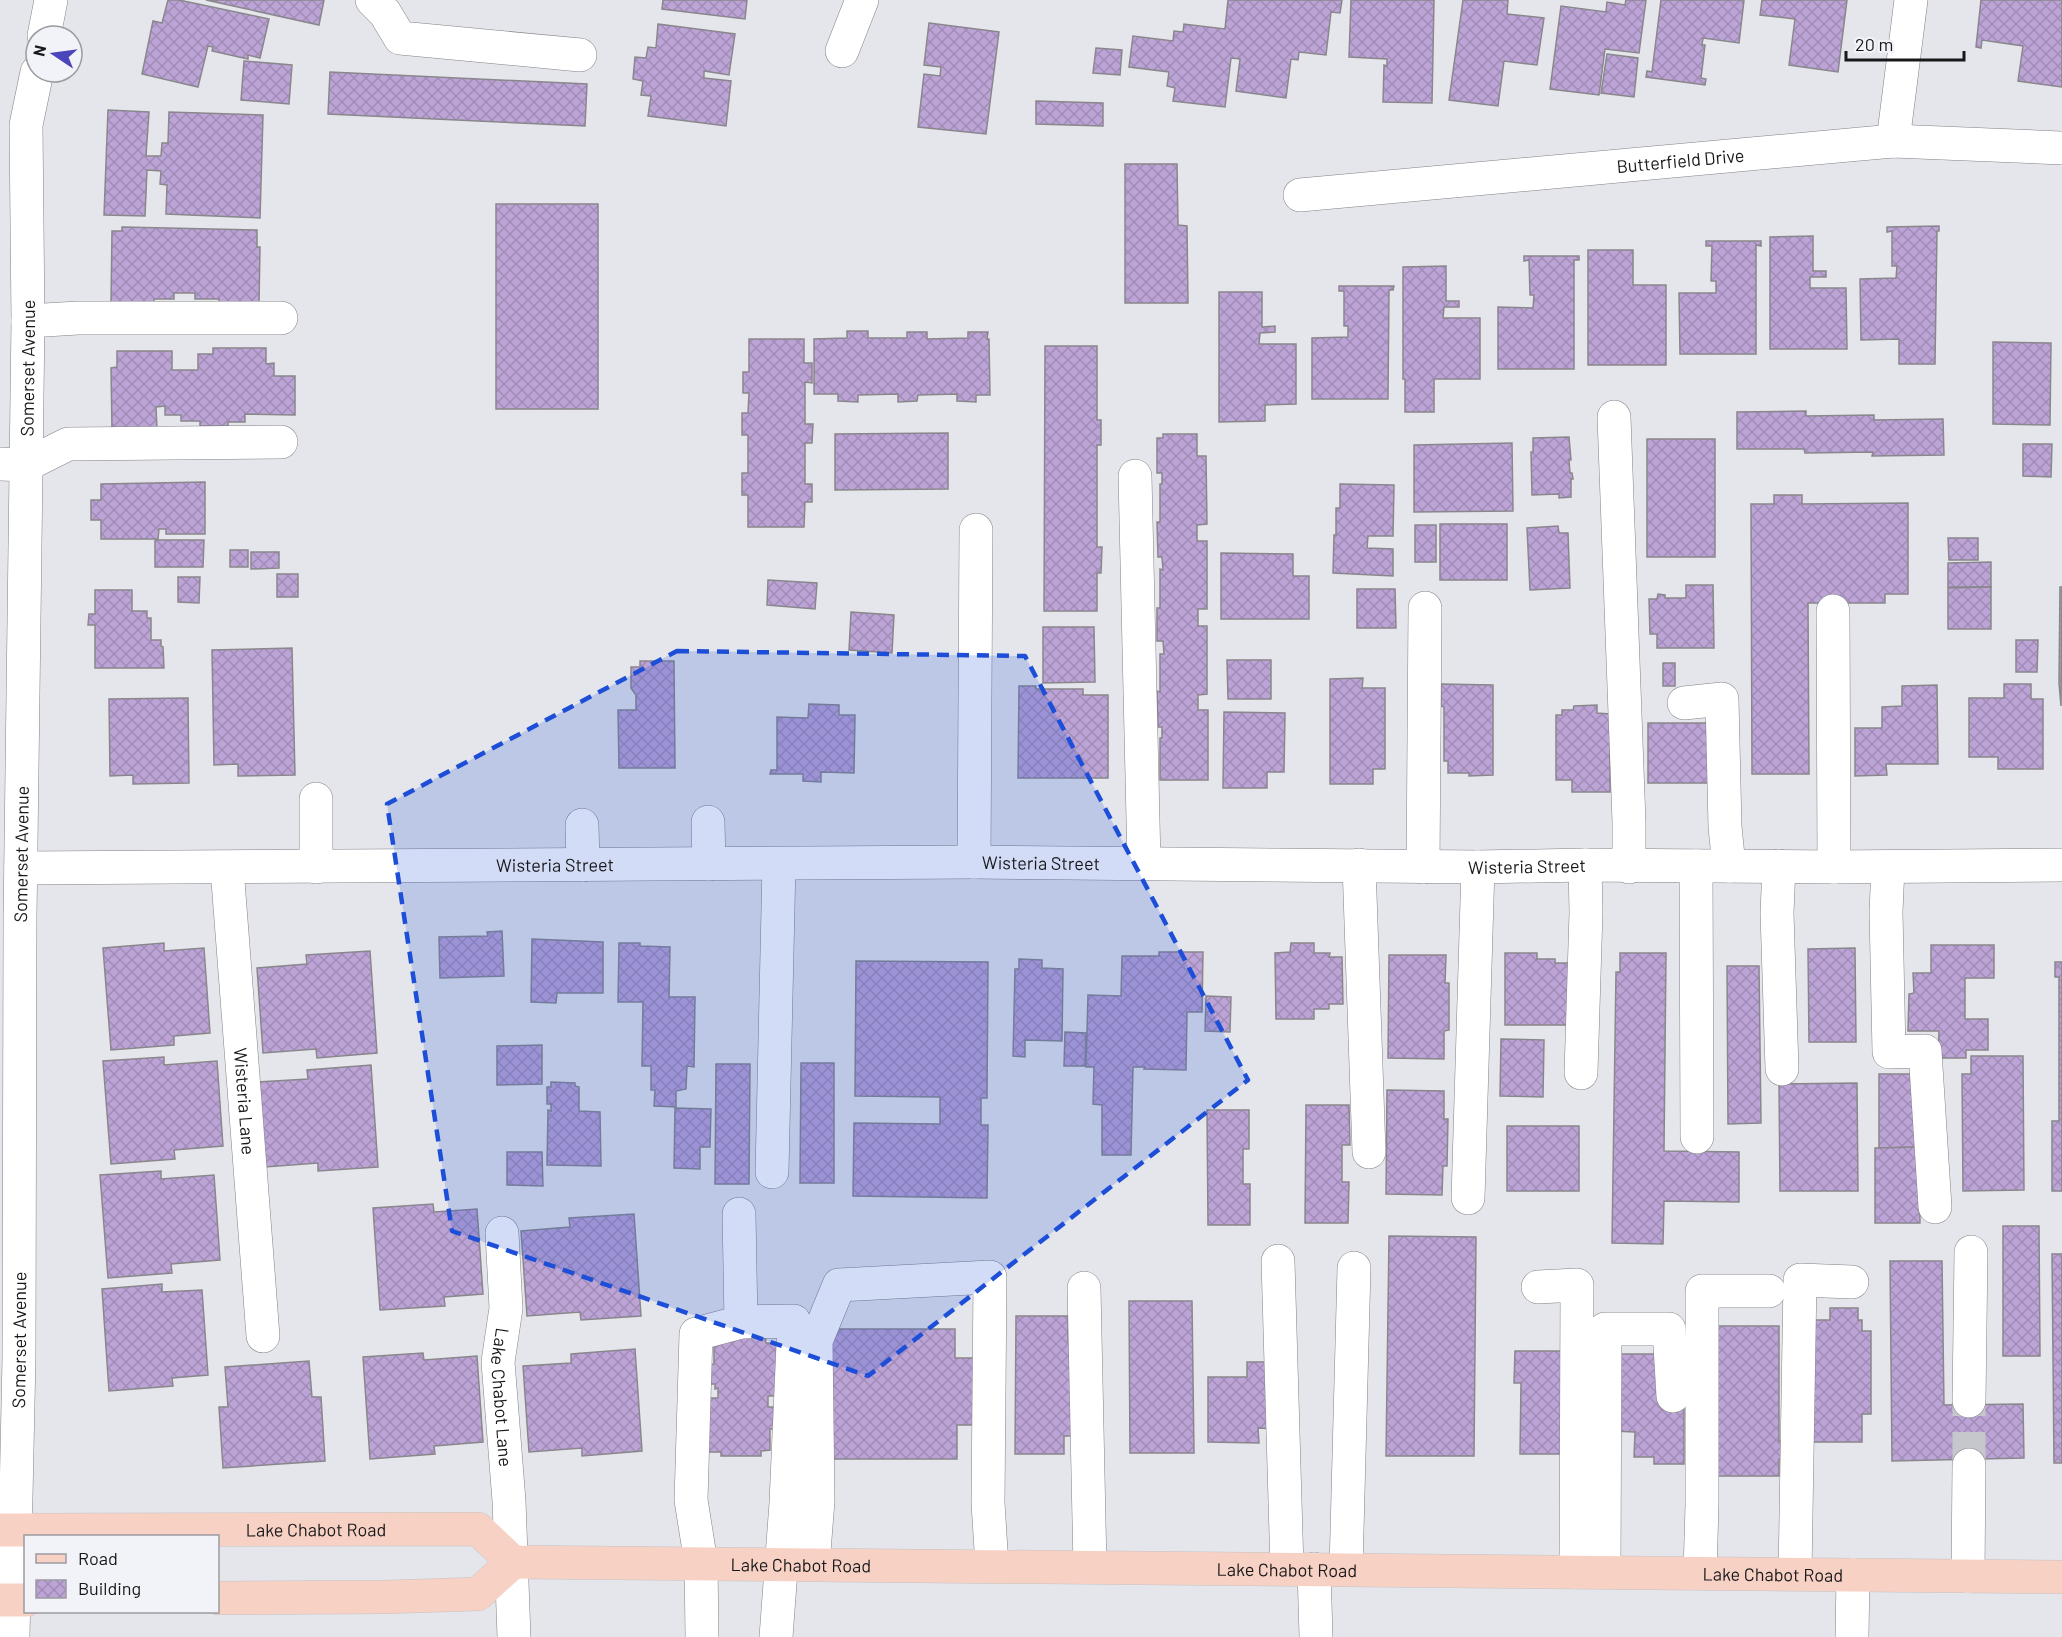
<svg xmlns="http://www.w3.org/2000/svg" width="2062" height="1637" font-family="Barlow,sans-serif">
<defs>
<pattern id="building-cross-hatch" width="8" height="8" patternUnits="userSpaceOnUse" patternTransform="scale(1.5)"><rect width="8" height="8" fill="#bca4d6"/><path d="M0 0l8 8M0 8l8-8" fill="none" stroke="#a18cb7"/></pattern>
</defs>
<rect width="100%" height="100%" fill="#e5e6eb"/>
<g fill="url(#building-cross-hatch)" stroke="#89878c" stroke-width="1.5">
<path d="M168 0H179L269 19 260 58 248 55V59L212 51 213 47 208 46 198 87 142 74 153 21 162 23Z"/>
<path d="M206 0H324L319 25Z"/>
<path d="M663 0H747L745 19 662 9Z"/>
<path d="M1228 0H1342L1340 13 1331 12 1326 55 1299 52 1298 60 1291 59 1286 98 1236 91 1240 59 1231 58 1225 107 1173 101 1175 88 1167 86 1169 72 1129 67 1133 36 1173 41 1174 31 1183 32 1184 24 1225 29Z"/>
<path d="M1351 0H1434L1432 103 1383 102 1384 65 1387 66V59L1349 57Z"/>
<path d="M1463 0H1508L1507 14 1544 18 1537 65 1504 61 1498 106 1449 100Z"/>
<path d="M1626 0H1646L1639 53 1605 49 1599 95 1550 89 1561 6 1606 12 1607 2 1625 5Z"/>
<path d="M1661 0H1744L1739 43 1703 38 1702 45H1705L1701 78 1706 79 1705 85 1646 77 1647 71 1652 72Z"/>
<path d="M1762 0H1847L1838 72 1789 65 1795 19 1760 15Z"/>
<path d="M1981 0H2062V87L2018 81 2023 46 1982 40 1981 48 1976 47Z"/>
<path d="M929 23 999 32 986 134 918 127 924 74 940 76 941 67 924 65Z"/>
<path d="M658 24 735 34 729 75 704 71V78L731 81 726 126 648 116 651 96 641 95 643 81 633 79 635 57 646 58 648 47 656 48Z"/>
<path d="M1096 48 1122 50 1120 75 1093 73Z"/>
<path d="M1607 54 1638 58 1634 97 1601 93Z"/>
<path d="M244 61 292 65 289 104 241 100Z"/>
<path d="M330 72 587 84 585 126 328 114Z"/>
<path d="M1036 101 1103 103V126L1036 124Z"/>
<path d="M108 110 149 112 146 156H161L162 143H168L169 112 263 115 260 218 166 214 167 185 160 184 161 171 147 170 145 216 104 215Z"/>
<path d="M1125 164H1177L1178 225 1187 226 1188 303H1125Z"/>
<rect x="496" y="204" width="102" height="205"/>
<path d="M1939 226V231H1937L1935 364H1899V339L1861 340 1860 279 1896 278 1897 266H1892V231L1887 232V227Z"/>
<path d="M122 227 257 230V247H260L259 303H219V299H195V293H174V299H154V304H111L112 231H122Z"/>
<path d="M1813 236V271H1826V277H1810V288H1846L1847 349H1770V237Z"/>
<path d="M1706 241H1761V246L1756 245V354H1680L1679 293H1716V281H1711L1712 246H1706Z"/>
<path d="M1588 250H1633V285H1666V365H1588Z"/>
<path d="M1524 256H1579V260H1574V369H1498V307L1533 308 1534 295H1530L1529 260 1524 261Z"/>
<path d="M1446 266V301H1459V307H1444L1443 318H1480V379H1434V412H1405V379H1403V267Z"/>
<path d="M1339 286H1394L1393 290H1389L1388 399H1312V338L1348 337V326H1344V291H1339Z"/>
<path d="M1219 292H1262V327L1275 326V332L1260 333 1259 344H1296V404L1265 405V421L1219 422Z"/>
<path d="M847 331H868V338H907V332H927V339L968 338V332H988L987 339H989L990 395H976V402L957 401V394L918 395 917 401 898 402V394L858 395V402L838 401V394H814V339L847 338Z"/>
<path d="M749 339H804V363H812V383L805 382V424H813L812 443H805V484H812V502H805L804 527H748V495H742V473H748V435H742V413H748L749 393H743V372H749Z"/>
<path d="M1993 342 2051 343 2050 425 1993 424Z"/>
<path d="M1045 346H1097V420H1101V445H1097V547H1102L1101 573H1097V611H1044Z"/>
<path d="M213 348H266V364L274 363V376H295V415L245 414V422H228V426H200V421H181V415H165V406L156 407 157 429 112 430 111 368 117 367V351H172V370H198V354H213Z"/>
<path d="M1806 411V416L1874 415V420L1943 419 1944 455 1872 456 1873 452 1805 453 1804 449H1737V412Z"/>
<path d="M948 433V489L835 490V434Z"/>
<path d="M1163 434H1197V456H1206L1207 524 1197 525V541H1207V609H1198V626H1207V694L1198 695V710H1208V780H1160V738H1162V727H1158L1157 691 1160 692V654H1164L1163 641H1157V608H1160V569L1163 570 1162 557H1158L1157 522H1160V484H1162V473H1157V438H1163Z"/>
<path d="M1569 437 1571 460H1569L1570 473H1572L1573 479H1571V497L1559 498V494L1532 495 1531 452H1533V438Z"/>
<rect x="1647" y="439" width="68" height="118"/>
<path d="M1512 443 1513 511 1414 512V445Z"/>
<path d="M2023 444H2052L2051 477 2023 476Z"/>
<path d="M205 482V534H166V529H159L158 539H101V520H91V500H101V484Z"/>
<path d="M1340 484 1394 485 1393 536H1368L1367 548 1393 549V576L1333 573 1334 535H1336V508H1340Z"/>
<path d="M1774 495H1802V504L1908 503V594H1885V603H1808L1809 774H1752L1751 504H1774Z"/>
<rect x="1440" y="524" width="67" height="56"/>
<rect x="1415" y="525" width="21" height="37"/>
<path d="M1558 526 1559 533H1568L1570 588 1530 590 1527 528Z"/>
<path d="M1948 538H1978V560H1949Z"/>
<path d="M155 540H204L203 567H155Z"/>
<rect x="230" y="550" width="18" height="17"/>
<path d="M251 552H279V568L251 569Z"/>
<path d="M1221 553 1293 554V576H1309V619H1221Z"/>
<path d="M1991 562V587H1948V563Z"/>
<rect x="277" y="574" width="21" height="23"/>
<path d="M178 577H200L199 603 178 602Z"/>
<path d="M768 580 817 583 815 609 767 605Z"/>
<path d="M1686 585H1713L1714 648H1657V634H1650L1649 599H1657L1658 594 1665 595V598H1686Z"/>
<path d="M1991 587V629H1948V588Z"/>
<path d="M2060 587H2062L2061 706 2059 683Z"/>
<path d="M1357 589H1395L1396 628H1357Z"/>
<path d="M95 590H132V611H147V618H151V640H161V646L163 647 164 668H95V625H88L89 614H95Z"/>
<path d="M851 612 894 615 892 653 849 650Z"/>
<path d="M1043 627H1094L1095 682 1043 683Z"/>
<path d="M2016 640H2038L2037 672H2016Z"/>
<path d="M292 648 295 775 238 776V764L214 765 212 650Z"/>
<path d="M1227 660H1271V699H1228Z"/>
<path d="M640 661H674L675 768H619L618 710H636V695L631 688V667H640Z"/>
<rect x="1663" y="663" width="12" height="23"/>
<path d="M1363 678 1362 688H1385V769H1373V784H1330V679Z"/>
<path d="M1441 684 1493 685V775L1469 776V773H1448V761H1444V707L1441 706Z"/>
<path d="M2004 684H2031V699H2043V769H1998V757H1969V698H2004Z"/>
<path d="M1937 685 1938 764H1886L1887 775 1855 776V728H1882V707L1902 706V686Z"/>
<path d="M1019 686H1036V689H1083V695H1108V778H1018Z"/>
<path d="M188 698 189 783 133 784V775L110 776 109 699Z"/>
<path d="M809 704 839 705V715H855L854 773 821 772V782L803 781V774H770L771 770H777V717L808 718Z"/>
<path d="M1597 705V713L1610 714V792H1572V780H1556V715H1562V710H1573L1574 706Z"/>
<path d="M1224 712 1285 713 1284 772H1267V788H1223Z"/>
<rect x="1648" y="723" width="67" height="60"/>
<path d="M502 931 504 976 440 978 439 937 488 936 487 932Z"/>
<path d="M532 939 603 942V993H557L556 1003 531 1002Z"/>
<path d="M164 943V951L204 948 210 1033 174 1036V1045L111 1050 103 948Z"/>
<path d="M619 943H640V946L670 947 669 997H695L694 1067 687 1066 686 1089 676 1091V1107L654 1106 655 1090H651V1066H642L643 1002H618Z"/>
<path d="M1291 943H1314V953H1330L1329 957H1342L1343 1004H1329V1009H1314V1019H1276L1275 953 1290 952Z"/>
<path d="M1931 945H1994V978H1965V1019H1988V1050H1966V1058H1938L1939 1031H1908L1909 994 1914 993 1913 973H1931Z"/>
<path d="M1855 948 1856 1042H1809L1808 949Z"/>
<path d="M370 951 377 1053 317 1058 316 1049 263 1053 257 968 307 964 306 955Z"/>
<path d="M1159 952H1203L1202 1012H1187L1186 1070 1144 1069 1145 1067H1133L1131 1155H1102V1105L1093 1104 1094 1067H1086L1088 995 1121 996 1122 956H1159Z"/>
<path d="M1505 953H1537V959H1555V963H1574V1025H1505Z"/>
<path d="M1620 953H1666L1664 1151 1739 1152V1202L1664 1201 1663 1244 1612 1243 1616 972H1620Z"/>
<path d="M1389 955H1446L1445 983H1449V1030L1444 1031V1059L1388 1058Z"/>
<path d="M1019 959 1042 960V968L1063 969 1062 1041 1025 1040V1057L1013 1056 1015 969H1019Z"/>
<path d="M856 961 988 962 987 1098H981V1125H988L987 1198 853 1196 854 1123 940 1124V1097L855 1096Z"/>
<path d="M2055 962H2062V1191H2052V1121H2059V977H2055Z"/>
<path d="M1727 966H1759L1761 1123 1728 1124Z"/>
<path d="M1206 996 1231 997 1230 1032 1205 1031Z"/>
<path d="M1065 1032 1086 1033 1085 1066H1064Z"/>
<path d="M1501 1039 1544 1040 1543 1097 1500 1096Z"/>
<path d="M542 1045V1084L497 1085V1046Z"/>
<path d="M1971 1056H2023L2024 1190 1963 1191 1962 1074H1971Z"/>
<path d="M164 1057V1065L217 1061 223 1146 174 1150 175 1159 111 1164 103 1061Z"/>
<path d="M801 1063H834V1183H800Z"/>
<path d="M716 1064H750L749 1184H715Z"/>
<path d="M371 1065 378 1167 318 1171V1163L265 1167 258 1082 308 1079 307 1070Z"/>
<path d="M1879 1074H1919V1147L1879 1148Z"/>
<path d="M551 1082 575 1083V1086L579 1087V1111L600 1112 601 1166 547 1165 548 1110 551 1111V1104H547V1087H551Z"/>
<path d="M1857 1083 1858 1191H1780L1779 1084Z"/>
<path d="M1387 1090 1444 1091V1119H1448L1447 1166H1443L1442 1195 1386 1194Z"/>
<path d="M1306 1105H1349L1350 1145H1342V1182H1349L1348 1223H1305Z"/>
<path d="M675 1108 711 1109 710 1147H700V1169L674 1168Z"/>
<path d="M1207 1110H1249V1149H1243V1184H1250V1225H1208Z"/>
<rect x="1507" y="1126" width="72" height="65"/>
<path d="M1919 1147 1920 1223H1875V1148Z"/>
<path d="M507 1152H542L543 1186 507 1185Z"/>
<path d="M161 1171V1179L214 1175 220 1260 171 1264 172 1273 108 1278 100 1175Z"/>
<path d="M433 1204 434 1212 477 1209 483 1294 444 1297 445 1306 380 1310 373 1208Z"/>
<path d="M634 1214 641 1316 581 1320 580 1312 527 1316 521 1231 570 1227 569 1218Z"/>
<path d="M2003 1226H2039L2040 1356H2003Z"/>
<path d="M1389 1236 1476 1237 1474 1456H1386Z"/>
<path d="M2052 1254H2062V1463H2054Z"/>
<path d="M1890 1261H1942L1944 1405 2023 1404 2024 1458 1892 1461Z"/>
<path d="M162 1284V1292L202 1290 208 1375 172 1378 173 1386 109 1391 102 1289Z"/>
<path d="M1129 1301H1192L1194 1453H1130Z"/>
<path d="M1830 1308H1858V1320H1862V1331H1871V1414H1862V1442H1809L1810 1320H1830Z"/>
<path d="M1016 1316H1068V1342H1074V1436H1064V1454H1015Z"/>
<path d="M1715 1326H1779V1441L1784 1440V1458L1779 1459V1476H1715Z"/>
<path d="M832 1329H955V1358H983V1425H957V1459H832Z"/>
<path d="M765 1335 766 1343H783L784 1396H768V1407H775L774 1429H770V1450L761 1451V1456H721V1452H701L702 1398H718V1388L715 1389V1384H710V1365L714 1364V1339Z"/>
<path d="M635 1349 642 1451 582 1456V1448L529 1452 523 1366 571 1363V1354Z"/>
<path d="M1515 1351H1567L1566 1454H1520L1521 1383H1514Z"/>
<path d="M423 1353 424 1360 477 1356 483 1442 434 1446 435 1454 370 1459 363 1357Z"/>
<path d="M1613 1354H1664L1684 1407V1464H1654V1457H1634L1635 1432 1613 1431Z"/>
<path d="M309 1361 312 1397H321L325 1461 223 1468 219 1407H228L225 1367Z"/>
<path d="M1247 1362H1276V1429L1258 1428 1259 1443 1208 1442V1377H1247Z"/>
</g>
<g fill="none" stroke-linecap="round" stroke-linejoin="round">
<path stroke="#c6c7cc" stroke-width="33" stroke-dasharray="33 16" stroke-linecap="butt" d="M1969 1465V1401"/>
<g stroke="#818287" stroke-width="34">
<g id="minor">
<path d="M372 0 385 13 400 38 580 55"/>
<path d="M44 36 51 0"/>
<path d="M842 51 862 0"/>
<path d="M1893 141 1911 0"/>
<path id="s1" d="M1300 195 1893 141 2062 148"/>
<path d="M28 321 78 318H281"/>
<path d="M1614 417 1629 822V867"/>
<path d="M0 464 26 465 68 444 281 442"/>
<path d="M1135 476 1144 863"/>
<path d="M1833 611 1834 867"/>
<path d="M1684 703 1722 699 1725 827 1729 866"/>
<path d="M316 799V867"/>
<path d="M708 822 709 864"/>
<path d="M582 825 583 865"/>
<path d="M974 862 976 530"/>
<path d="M1359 865 1369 1152"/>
<path d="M1696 866 1697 1137"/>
<path d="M1779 866 1777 913 1782 1069"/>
<path d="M1423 867 1425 608"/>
<path d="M1888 867 1886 912 1889 1052 1925 1051 1935 1207"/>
<path id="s2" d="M21 868 974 862 1478 867 1585 865 1834 867 2062 865"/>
<path id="s3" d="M227 868 263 1336"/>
<path d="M1581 1073 1586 912 1585 865"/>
<path d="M772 1172 779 864"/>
<path d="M1468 1198 1478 867"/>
<path d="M739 1214 741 1322"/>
<path id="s4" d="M502 1233 506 1308 498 1362 509 1501 514 1637"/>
<path d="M1278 1261 1287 1569"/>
<path d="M1538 1287 1577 1285 1576 1572"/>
<path d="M1084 1288 1090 1567"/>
<path d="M1969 1401 1971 1252"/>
<path d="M813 1564 818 1501 816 1341 839 1285 990 1277 988 1503 992 1566"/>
<path d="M1314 1569 1316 1637"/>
<path d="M1346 1569 1354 1268"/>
<path d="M1604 1572 1605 1329H1669L1673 1396"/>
<path d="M1700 1573 1702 1505V1291H1769"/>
<path d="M1795 1574 1800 1280 1852 1282"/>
<path d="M1968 1576 1969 1465"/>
<path id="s5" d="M13 1637 19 1357 20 919 28 321 26 125 37 72"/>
<path d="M702 1637 701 1563 691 1500 696 1334 741 1322 794 1321 786 1503 776 1637"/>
<path d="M1852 1637 1853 1575"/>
</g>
</g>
<g stroke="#c3c3c3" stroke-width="34">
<g id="major">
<path id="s6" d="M0 1530 478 1529 513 1562 2062 1577"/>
<path d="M218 1598 385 1597 478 1594 513 1562"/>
<path d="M0 1600H26"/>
</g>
</g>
<use href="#minor" stroke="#fff" stroke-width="33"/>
<use href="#major" stroke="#f8d1c5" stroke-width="33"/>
</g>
<path fill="#1d4ed8" fill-opacity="0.2" stroke="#1d4ed8" stroke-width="4.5" stroke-dasharray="12 8" stroke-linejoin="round" d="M677 651 1025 656 1248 1080 868 1376 452 1231 387 804Z"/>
<g text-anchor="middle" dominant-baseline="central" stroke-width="4.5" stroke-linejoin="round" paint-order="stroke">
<g font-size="18" fill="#18181a" stroke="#f2f3f9">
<text stroke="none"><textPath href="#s1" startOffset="382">Butterfield Drive</textPath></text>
<text stroke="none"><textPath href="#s5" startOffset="1269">Somerset Avenue</textPath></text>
<text stroke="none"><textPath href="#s5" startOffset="783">Somerset Avenue</textPath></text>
<text stroke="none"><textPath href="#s2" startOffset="1020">Wisteria Street</textPath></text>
<text stroke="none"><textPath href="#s2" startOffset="534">Wisteria Street</textPath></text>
<text stroke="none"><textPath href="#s2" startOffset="1506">Wisteria Street</textPath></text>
<text stroke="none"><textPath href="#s3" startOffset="234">Wisteria Lane</textPath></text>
<text stroke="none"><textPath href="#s5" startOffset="297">Somerset Avenue</textPath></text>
<text stroke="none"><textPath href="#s4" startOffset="165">Lake Chabot Lane</textPath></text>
<text stroke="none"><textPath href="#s6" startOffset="316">Lake Chabot Road</textPath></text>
<text stroke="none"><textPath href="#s6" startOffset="814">Lake Chabot Road</textPath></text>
<text stroke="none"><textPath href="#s6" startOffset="1300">Lake Chabot Road</textPath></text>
<text stroke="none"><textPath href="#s6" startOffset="1786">Lake Chabot Road</textPath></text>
</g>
</g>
<rect x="24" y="1535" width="195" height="78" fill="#f2f3f9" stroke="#9b9ba0" stroke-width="1.5"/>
<rect x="36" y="1554" width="30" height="9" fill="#f8d1c5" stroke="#9b9ba0" stroke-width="1.5"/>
<text x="78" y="1565" font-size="18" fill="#18181a">Road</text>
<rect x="36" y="1580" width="30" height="18" fill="url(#building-cross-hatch)" stroke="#9b9ba0" stroke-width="1.5"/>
<text x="78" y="1595" font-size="18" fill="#18181a">Building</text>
<g transform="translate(54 54) rotate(283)"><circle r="28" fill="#f2f3f9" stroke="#9b9ba0" stroke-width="1.5"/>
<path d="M0-4.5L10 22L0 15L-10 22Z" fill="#4b45bb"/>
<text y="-9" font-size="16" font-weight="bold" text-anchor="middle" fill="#18181a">N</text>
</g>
<path d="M1846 51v9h118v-9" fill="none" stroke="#18181a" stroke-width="3"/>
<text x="1855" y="51" font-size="18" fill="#18181a" stroke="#f2f3f9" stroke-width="4.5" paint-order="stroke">20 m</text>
</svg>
